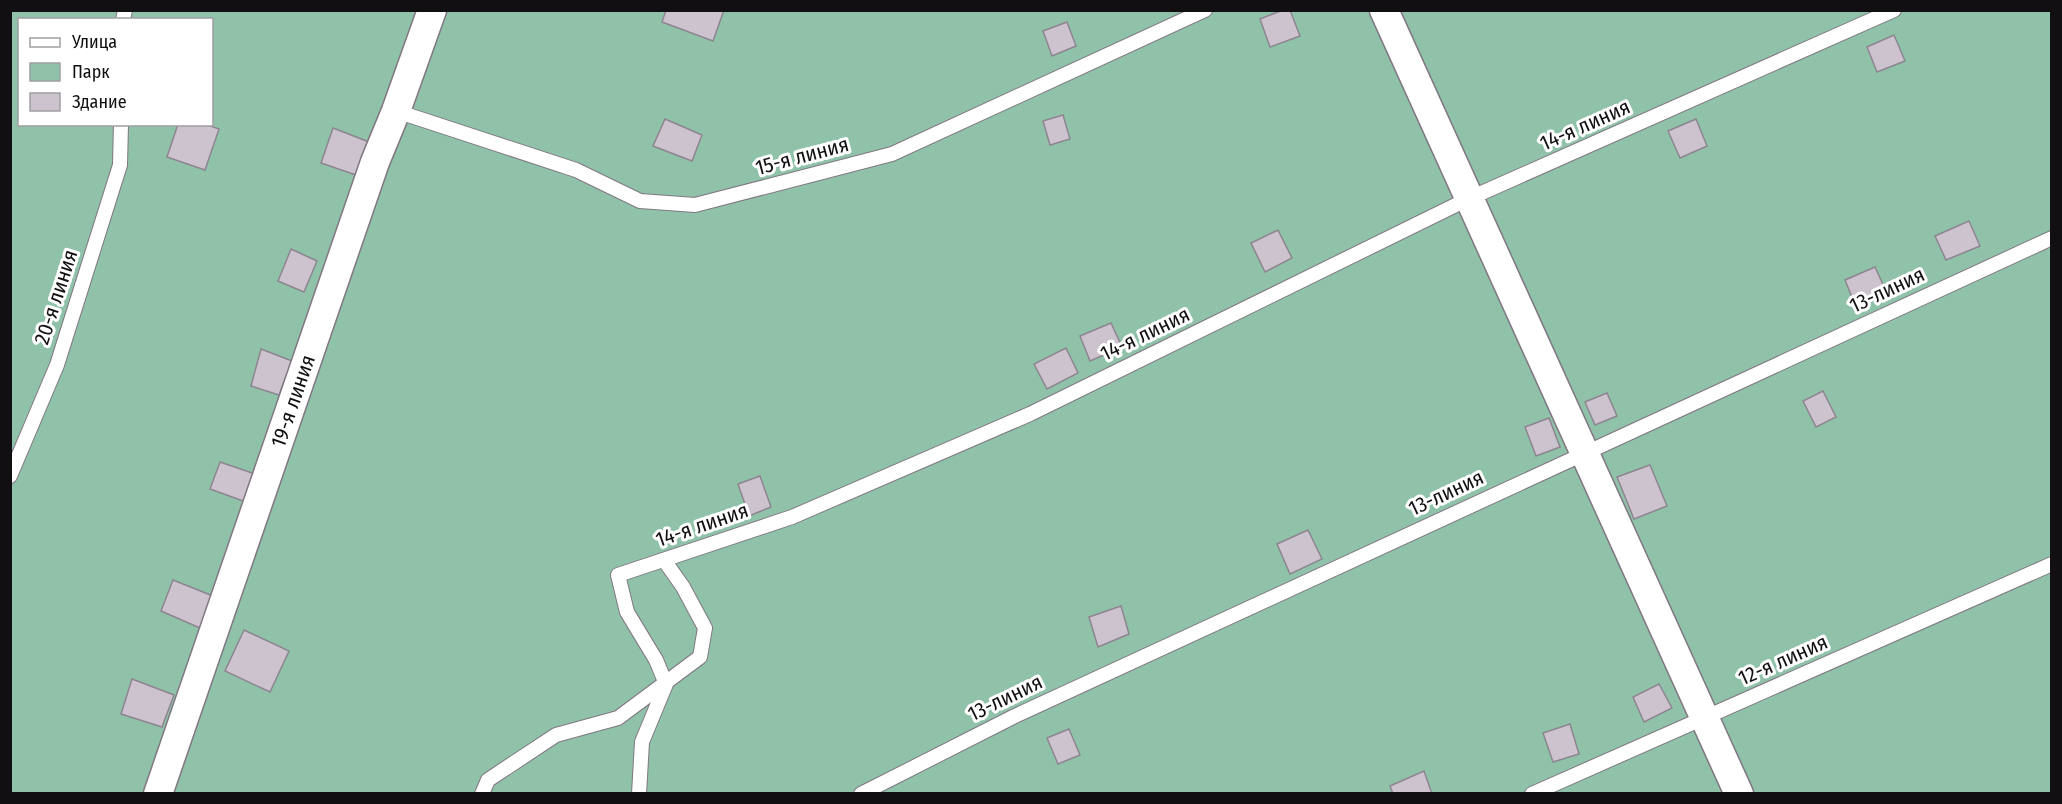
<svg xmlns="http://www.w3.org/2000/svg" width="2062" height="804" font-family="'Fira Sans Condensed',sans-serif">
<rect width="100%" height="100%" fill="#e8deea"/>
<path fill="#8fc2a9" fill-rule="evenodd" d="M11 11H2051V793H11ZM20 20H212V124H20Z"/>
<g fill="#ccc3ce" stroke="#8d858f" stroke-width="1.5">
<path d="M666 10H724L713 41 662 22Z"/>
<path d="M1283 10H1290L1300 36 1270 47 1260 19Z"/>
<path d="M1067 22 1076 46 1052 56 1043 31Z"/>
<path d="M1894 35 1905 61 1877 72 1867 47Z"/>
<path d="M1063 115 1070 139 1050 145 1043 121Z"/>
<path d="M665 119 702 135 692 161 653 146Z"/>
<path d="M1696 119 1707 146 1680 158 1668 131Z"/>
<path d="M178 124H205L219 129 205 170 167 157Z"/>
<path d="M333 128 369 142 356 175 321 163Z"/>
<path d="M1969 221 1980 246 1946 260 1935 236Z"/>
<path d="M1278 230 1292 258 1265 272 1251 243Z"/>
<path d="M291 249 317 261 304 292 278 281Z"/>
<path d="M1875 267 1885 289 1854 302 1845 280Z"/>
<path d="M1111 323 1122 347 1090 361 1080 336Z"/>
<path d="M1066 348 1078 373 1047 389 1034 364Z"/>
<path d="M261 349 292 361 279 395 251 386Z"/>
<path d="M1823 391 1836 417 1816 427 1803 401Z"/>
<path d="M1607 393 1617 416 1595 425 1585 402Z"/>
<path d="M1549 418 1560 447 1536 456 1525 427Z"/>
<path d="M220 462 255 474 246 502 210 489Z"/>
<path d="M1650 465 1667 506 1634 519 1617 477Z"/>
<path d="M760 476 771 507 749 516 738 484Z"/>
<path d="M1308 530 1322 559 1290 574 1277 544Z"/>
<path d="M173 580 213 596 200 628 161 611Z"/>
<path d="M1121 606 1129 634 1098 647 1089 617Z"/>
<path d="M244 630 289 651 270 692 225 671Z"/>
<path d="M132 679 174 695 162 727 121 714Z"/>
<path d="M1659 684 1672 708 1644 722 1633 697Z"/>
<path d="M1570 724 1579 754 1553 762 1543 733Z"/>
<path d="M1069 729 1080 755 1058 764 1047 738Z"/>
<path d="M1424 771 1432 794H1393L1390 786Z"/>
</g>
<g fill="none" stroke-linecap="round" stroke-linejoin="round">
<g stroke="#807782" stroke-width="16">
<g id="service">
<path d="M123 20 125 10"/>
<path d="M396 111 576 170 640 201 695 205 892 154 1205 10"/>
<path d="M10 476 57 365 120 165 121 124"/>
<path d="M482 794 488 780 556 735 618 718 700 657 705 628 683 587 664 560"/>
<path d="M639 794 642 742 666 684 656 660 627 612 618 575 792 517 1030 414 1468 199 1894 10"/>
<path d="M861 794 1015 716 2052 238"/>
<path d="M1532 794 2052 564"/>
</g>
</g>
<g stroke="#807782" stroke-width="31">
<g id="minor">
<path d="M1384 10 1739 794"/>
<path d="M158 794 375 162 396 111 432 10"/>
</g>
</g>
<use href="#service" stroke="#fff" stroke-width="14"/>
<use href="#minor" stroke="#fff" stroke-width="28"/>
</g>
<g text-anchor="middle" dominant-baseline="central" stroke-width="6" stroke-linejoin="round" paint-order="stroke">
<g font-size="21" fill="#120f13" stroke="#fff">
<text transform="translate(1585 125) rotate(-24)">14-я линия</text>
<text transform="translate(802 156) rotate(-15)">15-я линия</text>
<text transform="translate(1887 290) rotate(-25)">13-линия</text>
<text transform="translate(56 297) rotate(-72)">20-я линия</text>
<text transform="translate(1145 334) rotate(-26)">14-я линия</text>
<text transform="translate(293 401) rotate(-71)">19-я линия</text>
<text transform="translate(1446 493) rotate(-25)">13-линия</text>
<text transform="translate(702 525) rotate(-19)">14-я линия</text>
<text transform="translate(1783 660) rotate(-24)">12-я линия</text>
<text transform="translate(1005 698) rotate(-26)">13-линия</text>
</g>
</g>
<rect width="2062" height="804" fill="none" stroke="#120f13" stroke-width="24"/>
<rect x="18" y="18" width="195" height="108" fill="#ffffff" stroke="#a09fa1" stroke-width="1.5"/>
<rect x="30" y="38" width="30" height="9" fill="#ffffff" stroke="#a09fa1" stroke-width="1.5"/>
<text x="72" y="48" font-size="18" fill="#120f13">Улица</text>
<rect x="30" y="63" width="30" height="18" fill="#8fc2a9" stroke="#a09fa1" stroke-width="1.5"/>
<text x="72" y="78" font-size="18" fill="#120f13">Парк</text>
<rect x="30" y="93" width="30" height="18" fill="#ccc3ce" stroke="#a09fa1" stroke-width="1.5"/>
<text x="72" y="108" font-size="18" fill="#120f13">Здание</text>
</svg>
